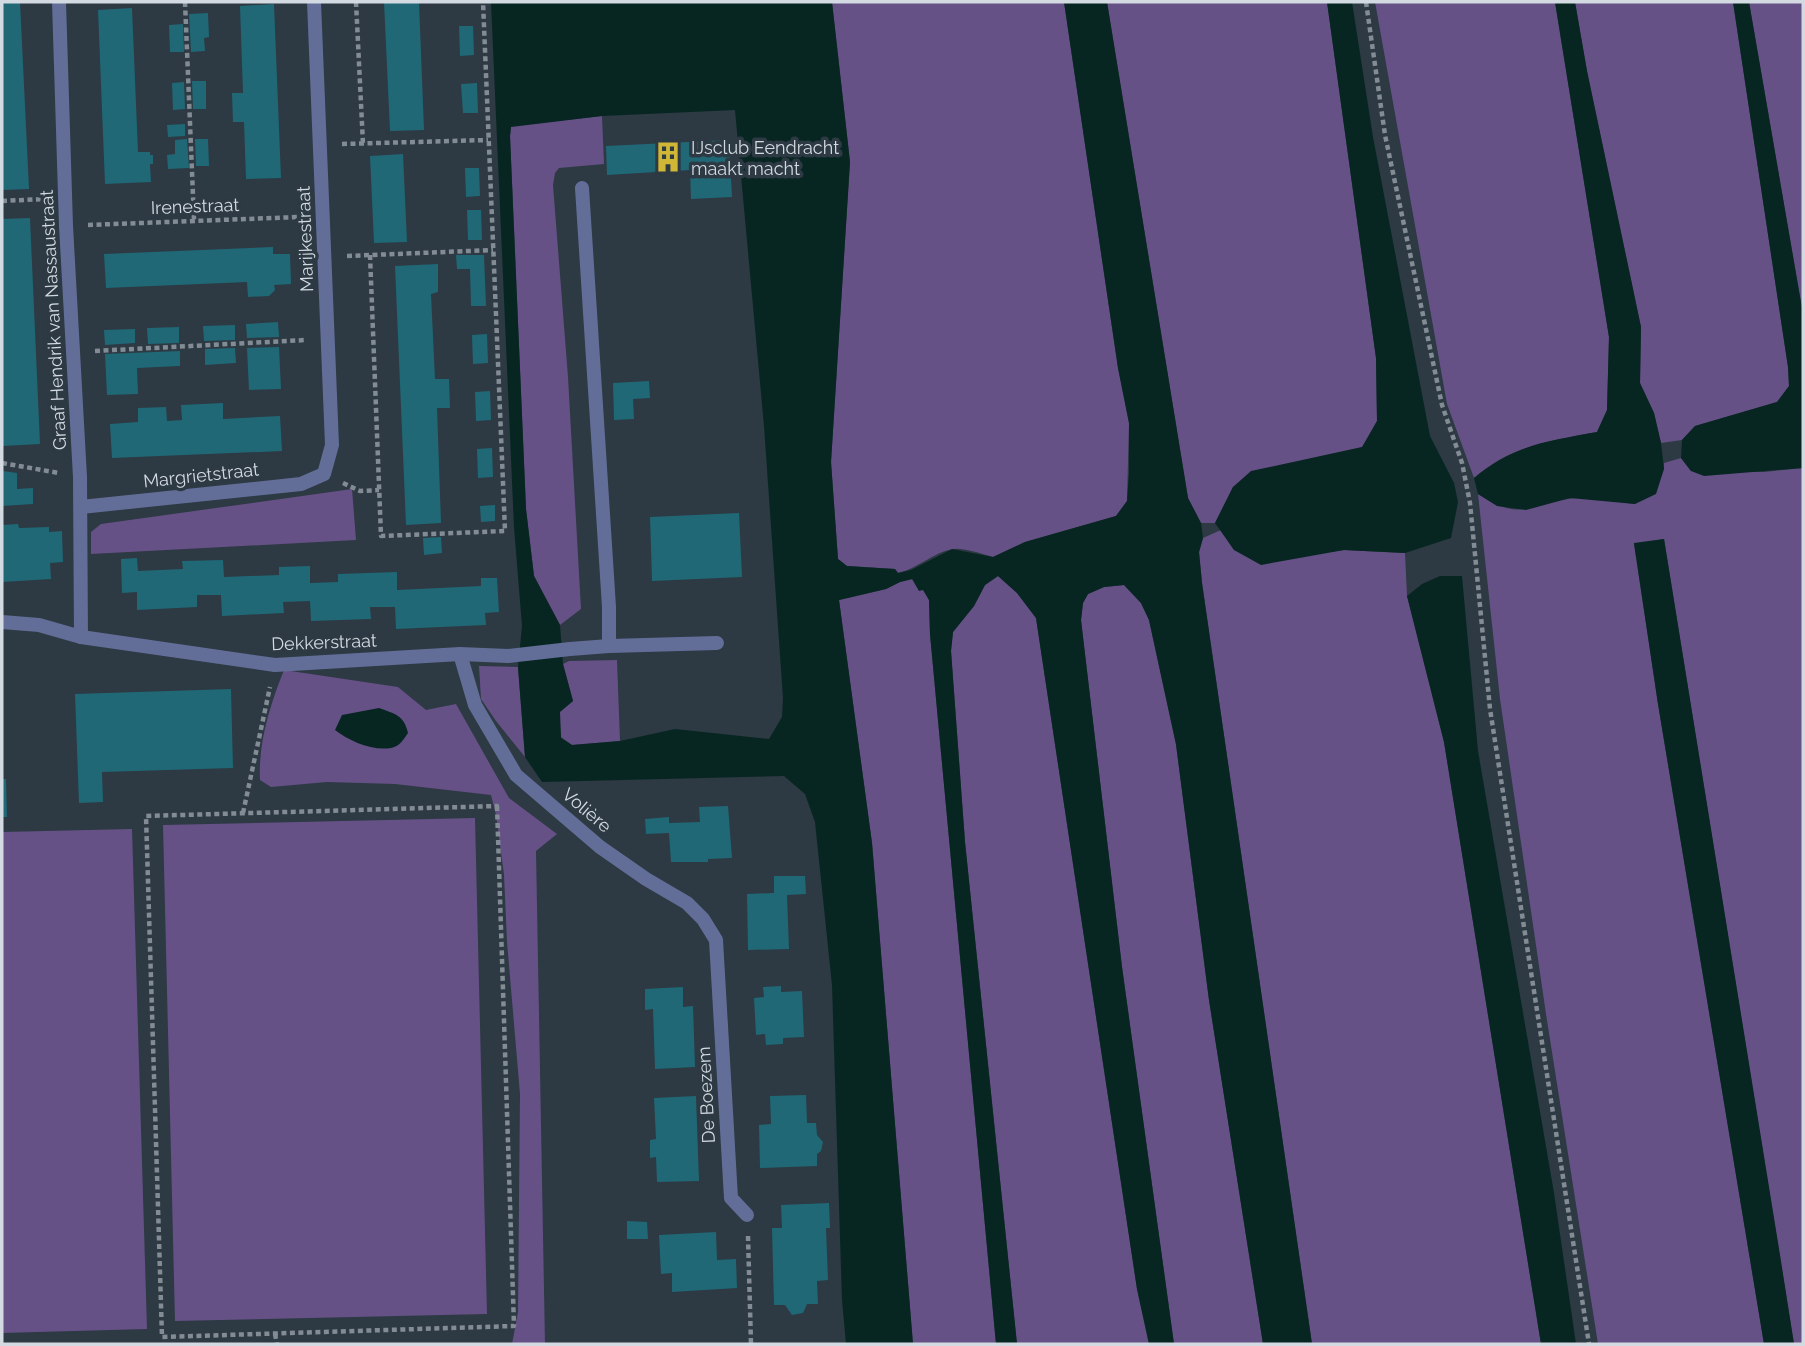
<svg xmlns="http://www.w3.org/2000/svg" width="1805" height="1346" font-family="Raleway,sans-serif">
<rect width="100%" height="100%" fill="#2d3943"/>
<g fill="#655186">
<path d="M832 2H1064L1118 368 1129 423 1127 501 1116 516 1025 542 993 557C983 554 971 550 960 549 939 547 919 569 898 573L895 569 847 566 838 559 831 462 850 162Z"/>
<path d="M1107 2H1327L1376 358 1377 421 1363 447 1289 464 1233 487 1215 523H1201L1188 498Z"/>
<path d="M1375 2H1555L1609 337 1607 410 1597 432C1549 441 1513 445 1474 478L1447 404Z"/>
<path d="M1575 2H1733L1788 367 1789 386 1777 402 1695 426 1682 440 1661 443 1654 413 1640 383 1641 327 1587 71Z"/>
<path d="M1749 2H1803V314Z"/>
<path d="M602 116 604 164 559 168 555 173 553 185 568 377 581 609 560 625 534 576 526 509 510 136 511 126Z"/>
<path d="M1681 458 1691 471 1764 472 1803 468V1344H1794L1664 539 1634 544 1658 704 1764 1344H1598L1546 1014 1500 699 1478 494C1520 521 1526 506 1568 499 1589 495 1614 501 1635 504L1664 469V463Z"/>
<path d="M352 489 356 540 91 554V532L101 524Z"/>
<path d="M1221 530 1234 550 1309 555 1344 550 1405 553 1407 596 1444 742 1541 1344H1312L1202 583 1199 552 1203 538Z"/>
<path d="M998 576 1017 593 1036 618 1137 1289 1149 1344H1017L965 842 951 651 953 632 974 606 985 585Z"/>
<path d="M913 579 919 590 923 589 929 600 930 634 996 1344H913L872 843 839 600 886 589 900 582Z"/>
<path d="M1124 585 1141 603 1149 620 1176 745 1209 1000 1263 1344H1174L1122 967 1081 620 1083 603 1088 594 1104 587Z"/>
<path d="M617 660 620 741 572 745 561 737 559 712 573 701 563 664 569 661Z"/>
<path d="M479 666 518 667 525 757 496 721 481 699Z"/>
<path d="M284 670 398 687 426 710 456 704 509 798 557 834 536 851 545 1344H512L518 1312 520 1094 507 942 504 875 496 815 491 795 395 784 327 782 271 787 260 780C258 743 270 705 284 670Z"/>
<path d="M475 818 487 1314 175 1321 163 825Z"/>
<path d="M132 829 147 1329 2 1333V832Z"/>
</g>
<g fill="#072622" fill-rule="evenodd">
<path d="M491 2H832L850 162 831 462 838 559 847 566 895 569 898 573 911 570 952 549 993 557 1025 542 1116 516 1127 501 1129 473V423L1118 368 1064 2H1107L1188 498 1201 523 1203 538 1199 552 1202 583 1312 1344H1263L1209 1000 1176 744 1149 620 1141 603 1124 585 1104 587 1088 594 1083 603 1081 620 1122 967 1174 1344H1149L1137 1289 1036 618 1017 593 998 576 985 585 974 606 953 632 951 651 965 842 1017 1344H996L930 634 929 600 923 590 919 591 912 579 900 582 886 589 839 600 872 843 913 1344H846L842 1300 832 985 815 822 805 794 784 776 542 782 525 757 518 667 522 626 514 527ZM735 110 764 426 783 698 782 717 769 739 675 729 620 741 572 745 561 738 560 712 573 701 563 664 560 625 534 576 526 509 510 136 511 127 602 116Z"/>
<path d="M1327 2H1352L1373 137 1430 436 1454 483 1458 502 1451 538 1405 553 1344 550 1261 565 1234 550 1215 523 1233 487 1251 471 1362 447 1377 421 1376 358Z"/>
<path d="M1555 2H1575L1587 71 1641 327 1640 383 1654 413 1661 443 1664 469 1656 494 1635 504 1570 498 1526 510 1497 506 1478 494 1474 478C1513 445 1548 441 1597 432L1607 410 1609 337Z"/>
<path d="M1733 2H1749L1803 314V468L1704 476 1691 471 1681 458 1682 440 1695 426 1777 402 1789 386 1788 367Z"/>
<path d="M1664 539 1780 1255 1794 1344H1764L1658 704 1634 543Z"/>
<path d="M1440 576H1462L1478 751 1554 1193 1576 1344H1541L1444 742 1407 596 1422 584Z"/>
<path d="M379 708C395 714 404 715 408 733 404 739 399 747 391 748 372 751 349 741 335 730L342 715Z"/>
</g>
<g fill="#206876">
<path d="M2 2H20L29 189 2 190Z"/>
<path d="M384 2H419L424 130 390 131Z"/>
<path d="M274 4 281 178 246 179 244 122H233L232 93H243L240 6Z"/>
<path d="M132 8 138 152H150V155H153V164H150L151 182 105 184 98 10Z"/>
<path d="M208 13 209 37 204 38 205 51 191 52 189 14Z"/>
<path d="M183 24 184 52H170L169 25Z"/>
<path d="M459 26H473L474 55 460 56Z"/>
<path d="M192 81H206V109H193Z"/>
<path d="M184 82 185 109 173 110 172 83Z"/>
<path d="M477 83 478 113H463L461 84Z"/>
<path d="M185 124V136L168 137 167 125Z"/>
<path d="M187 139 189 168 168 169 167 155 175 154V140Z"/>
<path d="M195 139H208L209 166H196Z"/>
<path d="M729 140 732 197 691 199 690 170 607 175 606 146Z"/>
<path d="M403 154 407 242 374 243 370 156Z"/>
<path d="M465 168H479L480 196 466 197Z"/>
<path d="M467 210H481L482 240H468Z"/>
<path d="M30 218 40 444 3 446 2 219Z"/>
<path d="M273 247V254H290L291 284 274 285 275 290 269 296 248 297 247 282 106 288 104 254Z"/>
<path d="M456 255H484L486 306H471L470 269H457Z"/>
<path d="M438 264V292L431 294 435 379H449L450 408H437L441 523 406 525 395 266Z"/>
<path d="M278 322 279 337 247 338 246 324Z"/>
<path d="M235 325V340L204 341 203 326Z"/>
<path d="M179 327V343L148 344 147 328Z"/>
<path d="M135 329V343L105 345 104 330Z"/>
<path d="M487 334 488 363 473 364 472 335Z"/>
<path d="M279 347 281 389 249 390 247 348Z"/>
<path d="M235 348 236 363 205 365V349Z"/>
<path d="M180 351V366L137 368 138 394 107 395 105 354Z"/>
<path d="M649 381 650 398 633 399 634 419 614 420 613 383Z"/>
<path d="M490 391 491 420 476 421 475 392Z"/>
<path d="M223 403V419L280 416 282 451 112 458 110 424 138 422V408L166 407 167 421 182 420 181 405Z"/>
<path d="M492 448 493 477 478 478 477 449Z"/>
<path d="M3 471 17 473V489L33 488V504L2 506Z"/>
<path d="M495 505V521L481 522 480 506Z"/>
<path d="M739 513 742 577 652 581 650 517Z"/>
<path d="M18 524 19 528 49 527V532L62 531 63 562 50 563 51 579 2 582V525Z"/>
<path d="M441 537 442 553 424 555 423 538Z"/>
<path d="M137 558 138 571 183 569 182 561 223 560 224 577 279 575V567L310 566V583L338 582V574L397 572V590L481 586V578H497L499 612 485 613 486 625 396 629 395 607H370L371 619 311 621 310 601 283 602 284 613 222 616 221 595H197V607L137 610V592L122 593 121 559Z"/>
<path d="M231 689 233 768 102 772 103 802 79 803 75 694Z"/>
<path d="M2 779H6L7 817H2Z"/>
<path d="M728 806 732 858 708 859V862H671L669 833 646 834 645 819 669 817V823L700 822 699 807Z"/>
<path d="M774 876H805L806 894 787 895 789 949 748 950 747 894 774 893Z"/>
<path d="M781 986V992L802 991 804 1037 783 1038V1044L766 1045 765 1034 756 1035 754 998 764 997 763 987Z"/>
<path d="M683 987V1007L693 1006 695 1067 655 1069 653 1009 645 1010V989Z"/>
<path d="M806 1095 807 1123H816L817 1135 823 1142 821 1151 817 1154V1166L760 1168 759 1125 771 1124 770 1096Z"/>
<path d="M696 1096 699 1181 657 1182 656 1157 650 1158V1140L656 1139 654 1098Z"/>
<path d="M829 1203 830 1228H826L828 1280 817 1281 818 1304H807L803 1313 792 1315 785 1305H774L772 1228H782L781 1205Z"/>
<path d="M627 1221 647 1222 648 1239H627Z"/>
<path d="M716 1232 717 1260 736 1259 737 1288 672 1292V1273L661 1274 659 1235Z"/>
</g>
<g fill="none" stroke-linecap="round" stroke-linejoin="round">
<g stroke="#838c94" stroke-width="4.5" stroke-dasharray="5 3.5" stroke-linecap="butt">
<path d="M185 2 194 220"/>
<path d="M356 2 363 144"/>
<path d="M1366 2 1385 135 1442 405 1462 463 1470 503 1490 709 1589 1344"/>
<path d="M342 144 488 140"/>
<path d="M2 201 44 199"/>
<path d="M88 225 299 217"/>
<path d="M370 255 381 536 505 531 483 2"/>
<path d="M347 256 493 250"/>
<path d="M95 351 306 340"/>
<path d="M2 463 59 473"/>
<path d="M343 483 360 491 379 490"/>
<path d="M497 806 514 1326 162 1337 146 816Z"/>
<path d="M243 813 270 687"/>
<path d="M748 1236 751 1344"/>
<path d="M275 1334 277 1344"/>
</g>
<g stroke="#626e98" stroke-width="14">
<path d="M609 646 717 643"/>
<path d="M570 649 609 646V607L582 188"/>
</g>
<g stroke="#626e98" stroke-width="14">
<path d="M59 2 66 226 80 477 81 637"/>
<path d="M81 507 301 484 324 474 332 445 314 2"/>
<path d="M2 622 39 625 81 637 275 665 460 654 508 656 570 649"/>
<path d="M460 654 475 705 516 775 600 847 646 879 687 903 703 919 716 940 731 1198 747 1215"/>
</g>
</g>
<defs>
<g id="building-bare" transform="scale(2.415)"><path d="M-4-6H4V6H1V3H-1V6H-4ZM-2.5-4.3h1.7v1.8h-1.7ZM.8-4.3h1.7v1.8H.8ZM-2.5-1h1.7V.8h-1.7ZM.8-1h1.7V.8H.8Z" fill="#d1b736" stroke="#2d3943" stroke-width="2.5" paint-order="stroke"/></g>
</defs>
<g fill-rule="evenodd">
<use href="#building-bare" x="668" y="157"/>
</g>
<g text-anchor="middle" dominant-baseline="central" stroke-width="7" stroke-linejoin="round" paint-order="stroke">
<g font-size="18" fill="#d3dae1" stroke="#2d3943" text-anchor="start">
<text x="691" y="147">IJsclub Eendracht<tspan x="691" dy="21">maakt macht</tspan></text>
</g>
<g font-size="18" fill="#d3dae1" stroke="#2d3943">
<text transform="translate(195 206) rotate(-2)">Irenestraat</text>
<text transform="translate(305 239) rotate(-92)">Marijkestraat</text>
<text transform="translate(53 320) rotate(-93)">Graaf Hendrik van Nassaustraat</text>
<text transform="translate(201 475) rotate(-6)">Margrietstraat</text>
<text transform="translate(324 642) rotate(-2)">Dekkerstraat</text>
<text transform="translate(587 810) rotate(40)">Volière</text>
<text transform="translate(706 1095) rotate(-93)">De Boezem</text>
</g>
</g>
<rect width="1805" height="1346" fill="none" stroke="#d3dae1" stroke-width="7"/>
</svg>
